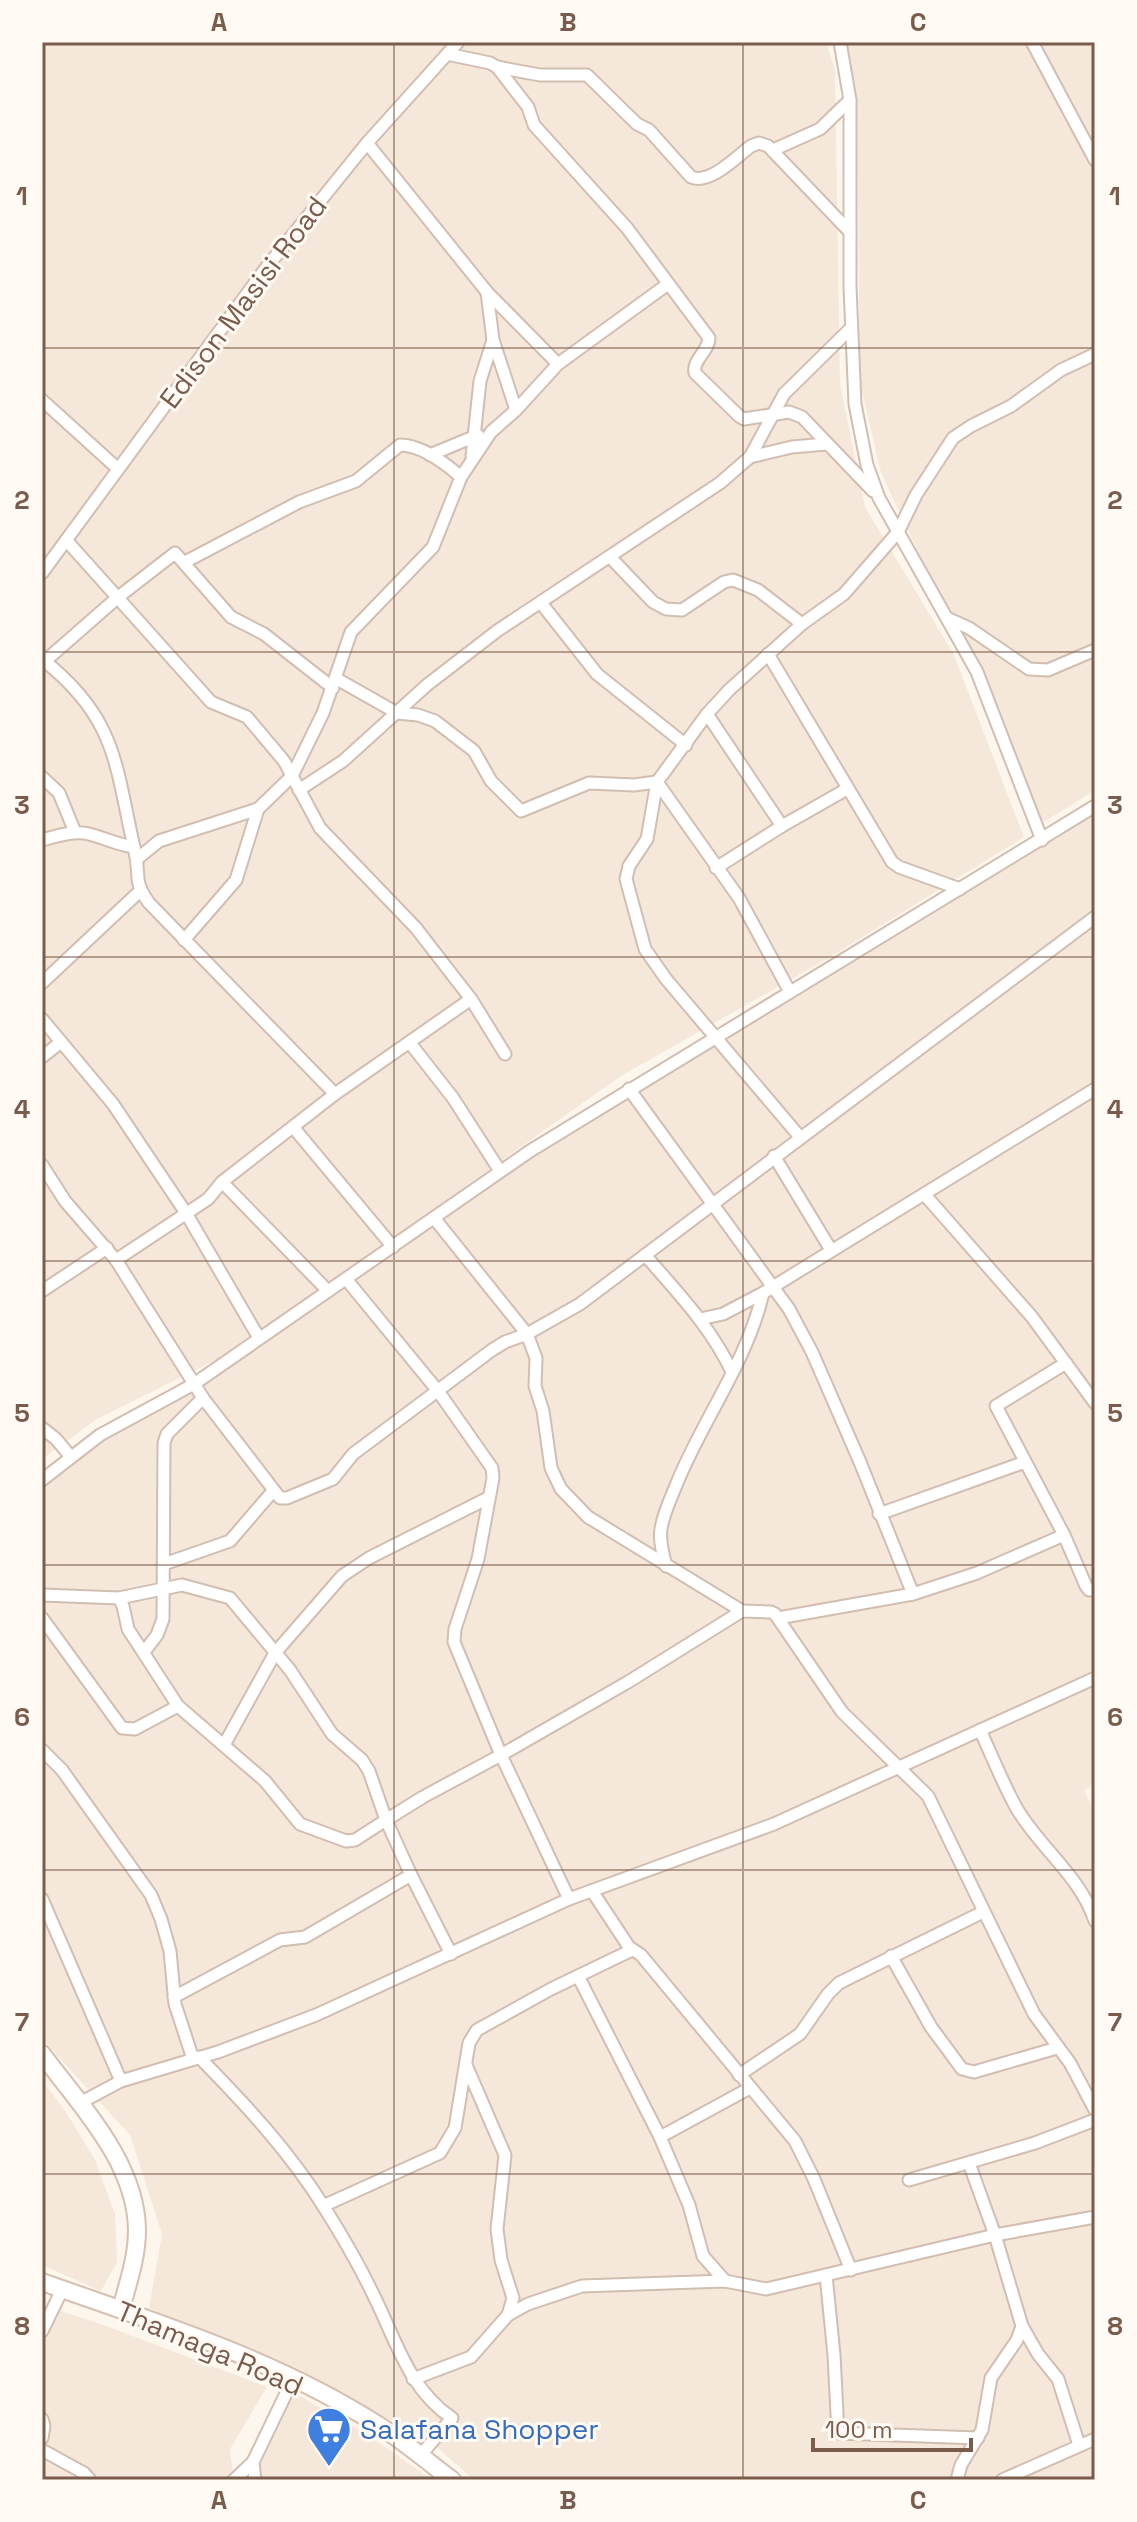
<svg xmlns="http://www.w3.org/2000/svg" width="1137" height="2522" font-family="'Space Grotesk',sans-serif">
<rect width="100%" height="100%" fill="#fdf6ec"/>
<g fill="#f5e8da">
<path d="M46 42H826L835 70 840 384 865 507 954 655 1024 837 827 959 621 1076 230 1353 97 1419 42 1459V47Z"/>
<path d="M843 42H1095V790L1041 824 986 677 921 558 881 473 860 382 857 112Z"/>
<path d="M1095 809V1785L1084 1790 1095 1814V2480H474L423 2435 149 2308 162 2234 130 2135 42 2039V1488L120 1423 264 1342 502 1169 660 1078 980 884Z"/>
<path d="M42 2080 66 2112 95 2160 115 2214 117 2262 101 2291 42 2265Z"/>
<path d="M42 2305 101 2324 267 2387 230 2449 234 2480H42Z"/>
<path d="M293 2392 367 2434 432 2480H260L253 2468Z"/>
</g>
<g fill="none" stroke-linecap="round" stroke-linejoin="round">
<g stroke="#d1beb0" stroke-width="15">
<g id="street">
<path d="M840 42 850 100V287L855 404 867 465 879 498 977 672 1042 840"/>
<path d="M1032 42 1095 160"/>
<path d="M447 54 490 63 497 67 528 107 534 125 627 228 709 338C709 351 692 360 695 373L739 416 744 419 789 412 802 417 873 491"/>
<path d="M497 67 540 75H587L637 124 649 130 691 177C710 185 736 157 751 146L759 143 768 146 850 232"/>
<path d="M367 143 487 292 558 364"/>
<path d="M773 150 820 129 850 100"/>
<path d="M487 292 493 340 516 410"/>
<path d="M42 400 117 468"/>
<path d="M430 455 478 435"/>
<path d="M472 456 480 381 493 340"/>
<path d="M750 457 792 447 826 444"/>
<path d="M66 540 211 702 247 717 284 761 320 828 416 928 471 999 505 1054"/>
<path d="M610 557 653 602 666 609 682 610 724 582 733 580 758 590 802 624"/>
<path d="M185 562 299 502 356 481 400 445C422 445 445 463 461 477"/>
<path d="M42 573 266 268 367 143 458 42"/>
<path d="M541 603 597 674 686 745"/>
<path d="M947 618 969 628 1029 669 1048 670 1095 650"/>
<path d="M768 654 892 862 899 867 960 889"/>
<path d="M42 659C118 719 115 765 135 852 141 877 132 879 149 903L335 1094"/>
<path d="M45 661 117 598 175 553 231 617 264 634 333 688"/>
<path d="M337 679 397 713 418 715 435 721 474 751 491 781 521 811 589 783 634 785 657 782 739 898 790 992"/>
<path d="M707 714 782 826"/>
<path d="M42 777 59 793 75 832"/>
<path d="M299 790 343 761 427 685 497 631 720 483 750 457 784 394 851 328"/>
<path d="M42 840C57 836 74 830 89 834 105 838 118 845 134 847"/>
<path d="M137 859 159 841 258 809 292 776 323 713 351 632 433 547 461 477 491 432 516 410 558 364 668 284"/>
<path d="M716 868 782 826 847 789"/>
<path d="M184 940 236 880 258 809"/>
<path d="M42 983 140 891"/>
<path d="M42 1019 113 1104 186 1213 259 1338"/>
<path d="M410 1043 453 1098 500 1171"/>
<path d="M42 1057 61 1042"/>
<path d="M629 1089 789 1309 812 1352 860 1462 913 1594 977 1573 1064 1535 1086 1586 1089 1590H1095"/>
<path d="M293 1127 393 1247"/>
<path d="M800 1137 666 979 645 949 626 879 629 866 647 839 657 782 707 714 729 690 802 624 844 594 898 532 916 495 953 438 971 426 1011 406 1061 370 1095 354"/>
<path d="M774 1156 831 1250"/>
<path d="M42 1165 65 1201 116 1260 203 1398 280 1498H287L333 1479 353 1454 492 1350 505 1342 527 1334 536 1358 535 1386 543 1411 551 1468 561 1489 588 1517 742 1611"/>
<path d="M222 1182 328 1291"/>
<path d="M925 1195 1032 1317 1095 1403"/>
<path d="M434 1218 527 1334 580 1304 1095 917"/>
<path d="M645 1255C677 1292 711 1327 732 1372"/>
<path d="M116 1260 208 1199 222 1182 335 1094 471 999"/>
<path d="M42 1291 107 1248"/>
<path d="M700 1319 723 1314 763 1293 1095 1089"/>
<path d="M42 1428 56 1439 71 1457"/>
<path d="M42 1480 100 1435 194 1384 530 1151 1095 806"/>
<path d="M879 1514 1025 1462"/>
<path d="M1064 1535 996 1406 1066 1363"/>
<path d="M164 1564 230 1541 273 1491"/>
<path d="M666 1566C663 1554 659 1541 661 1529 663 1514 671 1498 677 1483 703 1419 747 1362 763 1293"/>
<path d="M42 1595 119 1598 123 1606 128 1629 178 1706 265 1781 300 1824 346 1841 355 1840 386 1820 411 1875 451 1954"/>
<path d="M119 1598 182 1585 230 1598 290 1670 332 1734 362 1760 369 1771 386 1820 423 1797 501 1755 454 1642 455 1629 478 1559 493 1478 492 1468 438 1391 346 1279"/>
<path d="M42 1618 122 1728 135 1729 178 1706"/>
<path d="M778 1618 913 1594"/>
<path d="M144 1652 157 1635 163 1619 164 1443 167 1434 203 1398"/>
<path d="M980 1730C992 1756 1003 1784 1017 1809 1041 1849 1080 1876 1095 1921"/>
<path d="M224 1745 275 1653 342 1576 369 1558 488 1498"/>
<path d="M42 1750 62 1770 151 1895 161 1919 170 1951 175 2004 193 2059"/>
<path d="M592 1891 629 1947 641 1955 795 2141 814 2179 851 2270"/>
<path d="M42 1899 121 2081"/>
<path d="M569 1899 501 1755 628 1682 742 1611 771 1612 775 1614 842 1712 928 1796 1034 2014 1070 2063 1095 2110"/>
<path d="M891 1956 931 2027 962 2069 974 2072 1057 2048"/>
<path d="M578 1976 660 2137 689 2205 703 2256 725 2281"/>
<path d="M174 1997 280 1940 305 1937 411 1875"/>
<path d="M199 2057C245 2104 289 2151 324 2207 341 2234 358 2263 372 2292 395 2337 408 2389 452 2418L420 2456"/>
<path d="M466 2065 505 2155 497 2229 501 2260 513 2298 508 2315"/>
<path d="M739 2075 800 2034 828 1994 839 1983 983 1912"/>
<path d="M78 2104 121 2081 218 2052 316 2015 569 1899 774 1824 1095 1678"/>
<path d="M660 2137 750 2088"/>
<path d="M969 2163 995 2235 1022 2326 1038 2354 1058 2379 1079 2445"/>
<path d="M909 2180 1035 2143 1095 2120"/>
<path d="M323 2206 440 2153 455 2128 469 2043 477 2030 551 1989 632 1950"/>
<path d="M826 2275 834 2355 838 2433 978 2438"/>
<path d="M42 2331 62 2290"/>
<path d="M413 2379 471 2357 508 2315 528 2304 582 2286 725 2281 766 2289 995 2235 1095 2217"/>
<path d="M42 2419 44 2426 42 2438"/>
<path d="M42 2450 84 2473 90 2480"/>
<path d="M234 2480 253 2462"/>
<path d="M255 2480 253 2462 293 2379"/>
<path d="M957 2480 961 2465 982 2430 991 2378 1017 2340 1022 2326"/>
<path d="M1002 2480 1095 2439"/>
</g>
</g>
<g stroke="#d6c0b0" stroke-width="20">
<g id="secondary">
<path d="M42 2054C80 2105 137 2163 137 2231 137 2257 128 2283 121 2309"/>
<path d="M42 2282C157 2323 275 2359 378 2425 404 2441 428 2462 452 2480"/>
</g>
</g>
<use href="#street" stroke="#fff" stroke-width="11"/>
<use href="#secondary" stroke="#fff" stroke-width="16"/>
</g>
<path fill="none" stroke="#7a5c4d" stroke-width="2" stroke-opacity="0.55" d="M394 42V2480M743 42V2480M42 348H1095M42 652H1095M42 957H1095M42 1261H1095M42 1565H1095M42 1870H1095M42 2174H1095"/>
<defs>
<g id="supermarket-pin" transform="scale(2.3)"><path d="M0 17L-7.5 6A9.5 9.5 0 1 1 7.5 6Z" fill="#3f7fe0" stroke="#fffaf3"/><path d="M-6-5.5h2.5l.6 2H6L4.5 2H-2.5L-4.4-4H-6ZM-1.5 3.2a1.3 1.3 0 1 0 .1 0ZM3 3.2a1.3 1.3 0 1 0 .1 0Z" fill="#fff"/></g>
</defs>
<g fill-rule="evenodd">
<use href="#supermarket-pin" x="329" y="2429"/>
</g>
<g text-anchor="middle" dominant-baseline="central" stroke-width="6" stroke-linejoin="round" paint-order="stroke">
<g font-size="28" fill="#7a5c4d" stroke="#fffaf3">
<text transform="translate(243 302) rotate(-53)">Edison Masisi Road</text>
<text transform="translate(210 2348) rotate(23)">Thamaga Road</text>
</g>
<g font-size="28" fill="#366cbe" stroke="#fffaf3" text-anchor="start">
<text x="360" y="2429">Salafana Shopper</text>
</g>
</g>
<rect width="1137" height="2522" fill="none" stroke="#fffaf3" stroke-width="88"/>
<path d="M813 2438v12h158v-12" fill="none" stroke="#7a5c4d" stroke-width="4"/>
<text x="825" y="2438" font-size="24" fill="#7a5c4d" stroke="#fffaf3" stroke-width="6" paint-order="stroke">100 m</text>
<rect x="44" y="44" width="1049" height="2434" fill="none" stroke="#7a5c4d" stroke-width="3"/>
<g font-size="26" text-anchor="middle" font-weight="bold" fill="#7a5c4d">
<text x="219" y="31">A</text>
<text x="568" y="31">B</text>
<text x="918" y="31">C</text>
<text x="22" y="205">1</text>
<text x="1115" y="205">1</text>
<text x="22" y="509">2</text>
<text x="1115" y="509">2</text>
<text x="22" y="814">3</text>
<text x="1115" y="814">3</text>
<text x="22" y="1118">4</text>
<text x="1115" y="1118">4</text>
<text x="22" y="1422">5</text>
<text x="1115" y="1422">5</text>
<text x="22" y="1726">6</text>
<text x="1115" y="1726">6</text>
<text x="22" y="2031">7</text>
<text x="1115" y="2031">7</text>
<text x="22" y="2335">8</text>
<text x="1115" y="2335">8</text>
<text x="219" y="2509">A</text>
<text x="568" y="2509">B</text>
<text x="918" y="2509">C</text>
</g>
</svg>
